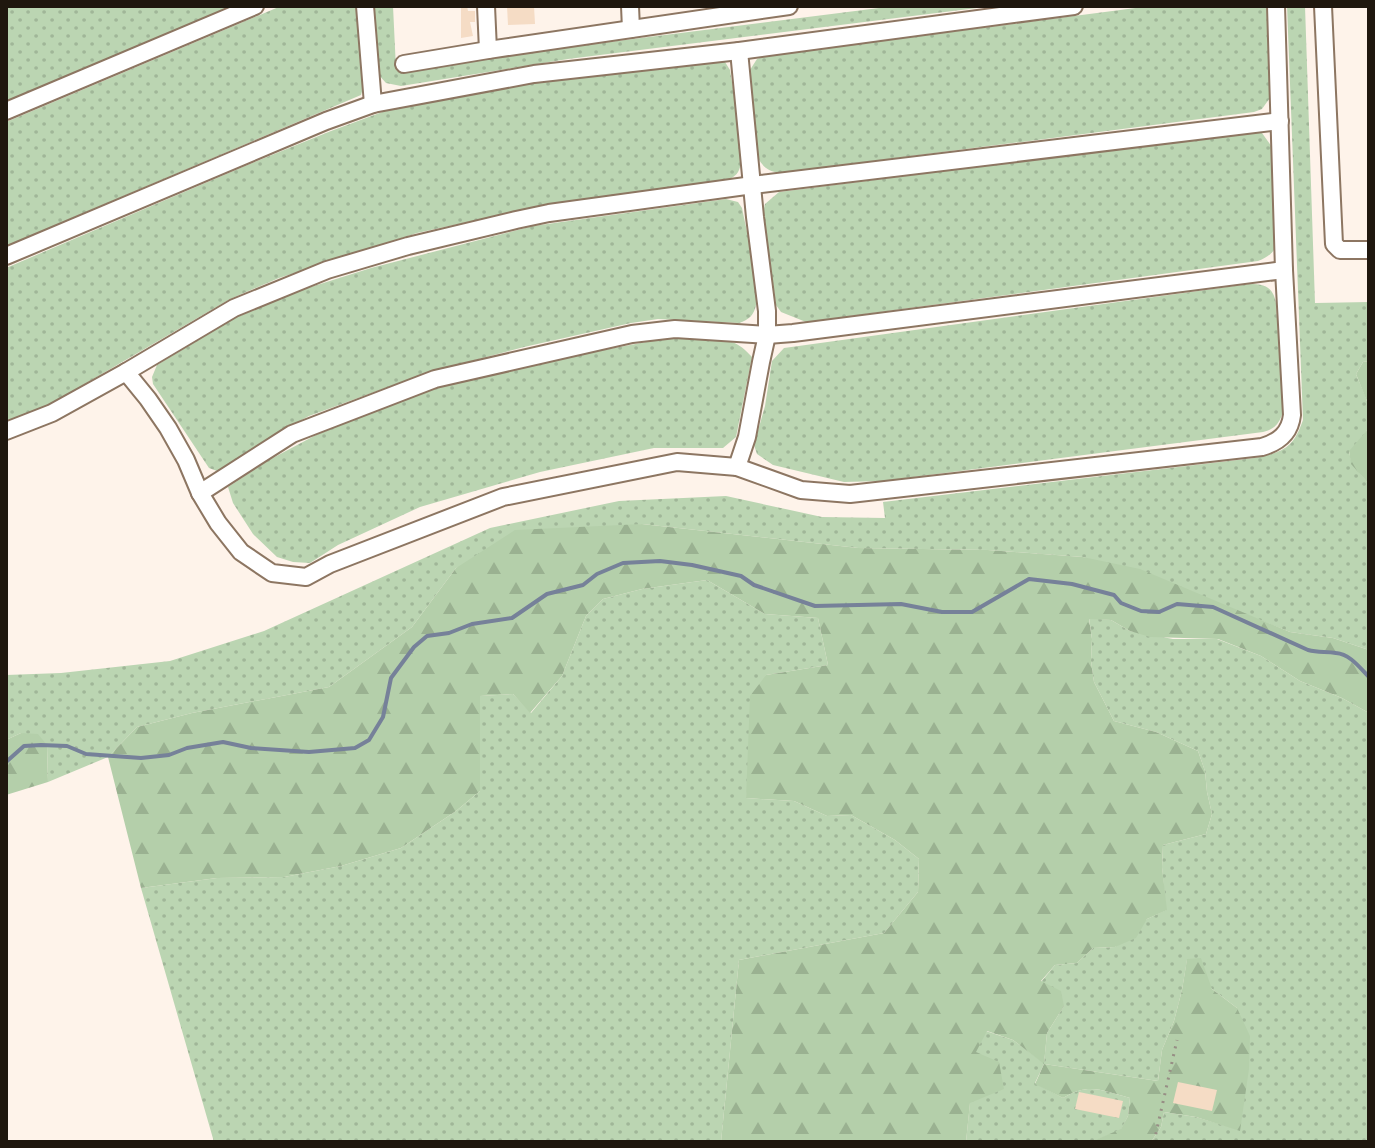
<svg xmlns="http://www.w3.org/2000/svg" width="1375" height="1148" font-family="'Fira Sans Condensed',sans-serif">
<defs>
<pattern id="grass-dots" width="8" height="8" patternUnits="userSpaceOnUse" patternTransform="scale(2)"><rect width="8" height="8" fill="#bbd5b2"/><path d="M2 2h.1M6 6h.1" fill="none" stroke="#a0b698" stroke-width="1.8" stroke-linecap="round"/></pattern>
<pattern id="forest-firs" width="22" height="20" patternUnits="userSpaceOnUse" patternTransform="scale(2)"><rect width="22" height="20" fill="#b4cfaa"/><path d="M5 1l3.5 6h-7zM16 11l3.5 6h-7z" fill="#9ab191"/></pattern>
</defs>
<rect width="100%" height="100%" fill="#fef3ea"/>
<g fill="url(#grass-dots)">
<path d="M6 6H232L6 102Z"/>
<path d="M281 6H358L363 88 361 95 6 246V122Z"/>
<path d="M374 6H393L396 69 895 6H993L568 59 401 86 386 83 377 73Z"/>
<path d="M1151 6H1265L1268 13 1272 95 1262 109 1254 112 780 173C768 171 764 168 758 158L748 73 757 59 764 56Z"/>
<path d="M1287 6H1305L1315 303 1369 302V361L1363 362 1356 374C1362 390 1373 407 1369 425 1367 434 1356 444 1349 452L1352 464 1369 484V650L1333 638 1290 632 1237 611 1083 557 988 550 858 548 642 524 456 568 412 627 329 687 192 713 137 727 108 757 48 782 47 745 21 733 6 740V675L61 673 170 661 264 631 490 528 619 501 726 496 822 517 885 518 883 502 1254 458C1283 452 1293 449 1303 420Z"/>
<path d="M717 58 725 62 730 70C733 91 747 152 739 170 737 176 730 179 725 181L527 209 417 233 279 278 230 299 47 406 6 424V268L245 166 331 131 385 111 516 84Z"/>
<path d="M1254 132 1262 133 1272 147 1278 244C1273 253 1268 257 1258 261L806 322 781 312 776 305 763 213 765 204 779 192Z"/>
<path d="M726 199 738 202 742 208C746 229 761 286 756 305 754 315 749 320 739 323L658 319 631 323 524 347 426 373 309 416 270 437 226 468 217 471 209 468 153 384 152 377 157 365 233 319 298 291 371 268 533 226Z"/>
<path d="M1249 284C1265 284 1273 287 1276 303L1283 412C1279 424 1275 429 1263 432L883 481 844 482 773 465 757 454 754 445 765 406 772 361 784 348Z"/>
<path d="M708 338C729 340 738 341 752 357L736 437 723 448H654L540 472 420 507 338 545 310 563 293 562 277 557 253 534 233 503 228 487 269 460 316 435 435 388 497 370 662 339Z"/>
<path d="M707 580 765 614 818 618 828 665 766 675 746 798 794 801 827 816 851 815 895 840 919 859 918 892 884 933 739 960 721 1142H214L141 888 217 878 284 877 341 866 401 848 456 811 480 791V696L513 694 531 713 562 676 586 616 603 599 642 589Z"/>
<path d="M1089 618 1111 620 1130 631 1173 639H1217L1261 656 1300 681 1342 698 1369 713V1142H1151L1161 1127 1164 1112 1196 1117 1240 1130 1237 1008 1212 989 1187 960 1182 990 1174 1021 1162 1050 1158 1081 1044 1064 1035 1083 1063 1098C1090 1082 1102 1091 1130 1098L1128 1116 1121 1130 1094 1141 1095 1142H966L975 1052 986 1031 1013 1040 1044 1063 1047 1033 1064 1006 1041 982 1055 965 1077 963 1093 948 1115 947 1147 919 1166 910 1162 867 1163 845 1206 834 1212 814 1207 792 1205 771 1198 751 1156 732 1114 721 1094 682 1091 661 1092 639Z"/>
</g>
<g fill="url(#forest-firs)">
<path d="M1369 361V403L1366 399 1356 374 1363 362Z"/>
<path d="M1369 428V484L1351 464 1349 451Z"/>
<path d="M642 524 858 548 988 550 1083 557 1140 569 1290 632 1333 638 1369 650V713L1342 698 1300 681 1261 656 1218 639 1150 637 1130 631 1111 620 1089 619 1092 639 1091 661 1094 682 1114 721 1156 732 1198 751 1205 771 1207 792 1212 814 1206 834 1163 845 1162 867 1167 910 1147 919 1136 938 1115 947 1093 948 1077 963 1055 965 1041 981 1061 991 1064 1006 1047 1033 1044 1064 1158 1081 1162 1050 1174 1021 1182 990 1187 959 1201 958 1212 989 1237 1008 1250 1036 1249 1069 1240 1131 1196 1117 1164 1112 1161 1127 1151 1142H1095L1093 1141 1121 1129 1128 1116 1130 1098C1102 1091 1090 1082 1063 1098L1035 1084 1044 1064 1013 1040 987 1031 976 1052 999 1062 1004 1089 970 1103 966 1142H721L739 960 884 933 918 892 919 859 895 840 851 815 827 816 794 801 746 798 750 696 766 675 828 665 818 618 765 614 707 580 642 589 603 599 586 616 562 676 530 713 513 694 480 696V791L456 811 401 848 341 866 284 877 217 878 141 888 108 757 137 727 192 713 329 687 412 627 456 568 515 530Z"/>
<path d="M21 733 38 734 47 745 48 782 6 795V740Z"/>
</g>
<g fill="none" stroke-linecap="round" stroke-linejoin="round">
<path stroke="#768199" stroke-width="4" d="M6 762 24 746 41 745 67 746 86 754 141 758 169 755 187 748 223 742 251 748 309 752 355 748 369 740 383 717 391 678 414 647 427 636 449 633 472 624 512 618 547 594 583 585 597 574 623 563 660 561 692 565 741 576 754 585 815 606 901 604 942 612H972L1029 579 1072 584 1114 595 1121 603 1141 611 1159 612 1177 604 1213 607 1308 650C1319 653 1326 651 1336 653 1350 654 1360 668 1369 677"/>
</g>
<g fill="#f5dcc5">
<path d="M461 6H467L468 11H475V22H470L473 36 461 38Z"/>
<path d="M507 6H534L535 24 508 25Z"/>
<path d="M1178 1082 1217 1090 1212 1111 1173 1103Z"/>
<path d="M1079 1092 1123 1101 1119 1118 1075 1109Z"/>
</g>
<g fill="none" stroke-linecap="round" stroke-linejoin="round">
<g stroke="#8d7662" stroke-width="20">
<g id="minor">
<path d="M365 6 373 104"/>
<path d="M486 6 488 50"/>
<path d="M630 6 631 29"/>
<path d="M1323 6 1334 244 1340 250H1369"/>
<path d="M404 64 488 50 789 6"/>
<path d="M6 111 255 6"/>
<path d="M6 256 326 121 373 104 534 74 739 51 1074 6"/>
<path d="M126 372 148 399 168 428 186 460 200 493 218 523 241 552 272 573 306 577 330 564 503 497 677 462 737 467 801 490 850 494 1262 447C1279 442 1290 433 1292 415L1284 270 1276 6"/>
<path d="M6 431 52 413 126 372 234 308 327 270 408 246 516 220 549 213 753 185 1280 121"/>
<path d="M737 467 747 437 761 362 767 335V311L755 217 739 51"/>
<path d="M200 493 292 434 435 379 632 334 675 329 767 335 793 333 1284 270"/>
</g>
</g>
<path stroke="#978e85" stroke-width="3" stroke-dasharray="2 6" stroke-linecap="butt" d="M1154 1142 1177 1040"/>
<use href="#minor" stroke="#fff" stroke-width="16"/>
</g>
<rect width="1375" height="1148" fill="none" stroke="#1f170e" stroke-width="16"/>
</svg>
